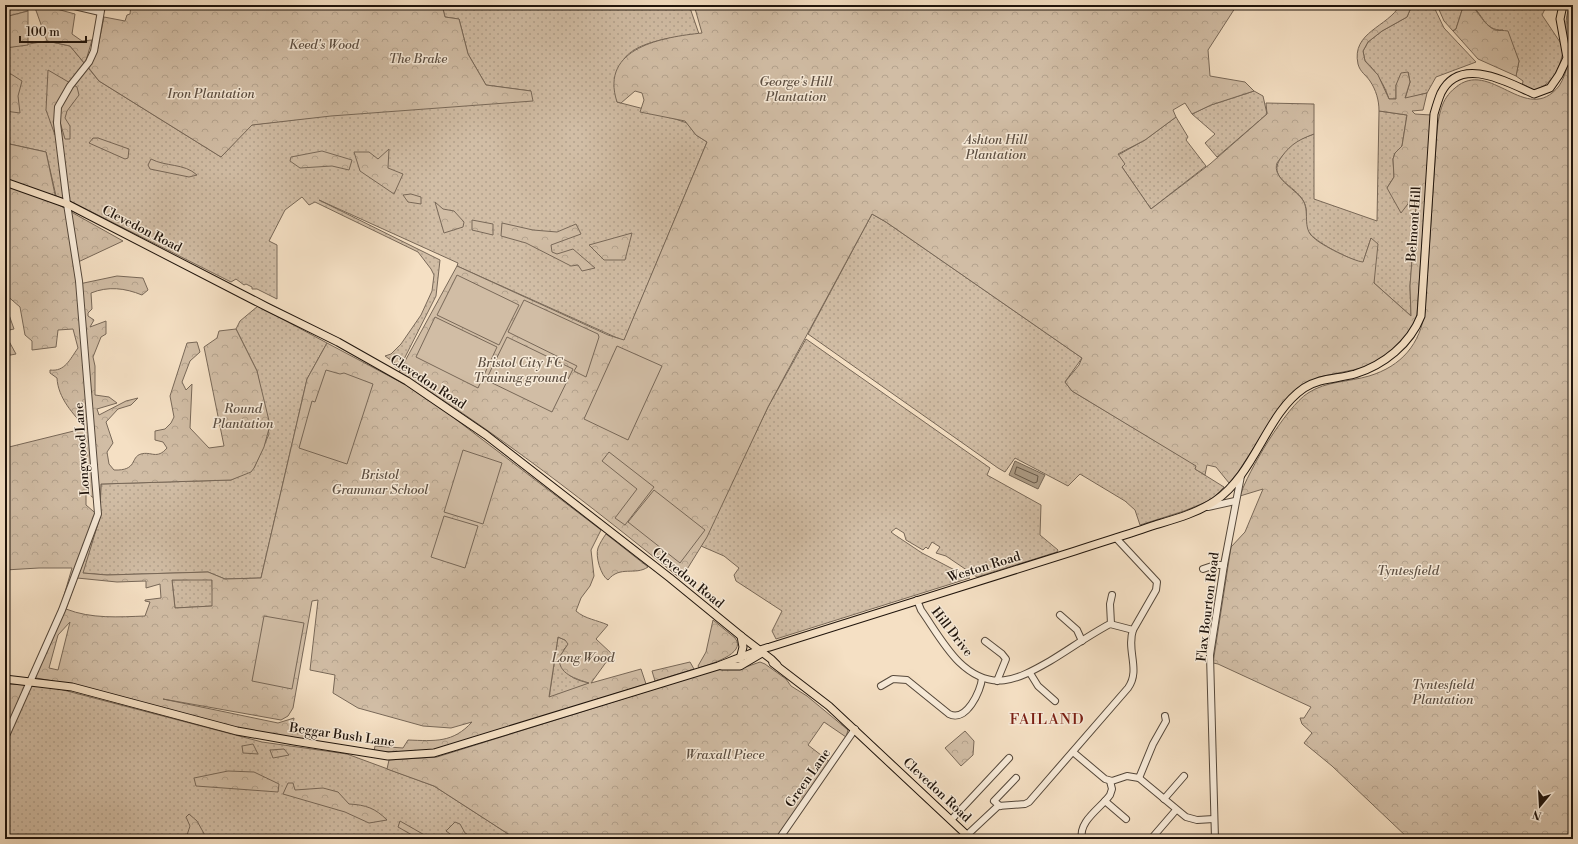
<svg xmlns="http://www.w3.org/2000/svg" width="1578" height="844" font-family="'Libre Bodoni',serif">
<defs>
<pattern id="grass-dots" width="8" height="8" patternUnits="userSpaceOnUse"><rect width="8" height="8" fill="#d1bda5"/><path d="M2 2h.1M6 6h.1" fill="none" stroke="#b3a28d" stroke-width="1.8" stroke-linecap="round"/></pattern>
<pattern id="forest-crowns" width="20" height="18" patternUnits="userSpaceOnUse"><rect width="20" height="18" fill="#d1bda5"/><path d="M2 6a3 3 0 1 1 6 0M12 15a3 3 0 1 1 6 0" fill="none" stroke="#b3a28d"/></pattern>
</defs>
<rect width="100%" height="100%" fill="#f5e0c4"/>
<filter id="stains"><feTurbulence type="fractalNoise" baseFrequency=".005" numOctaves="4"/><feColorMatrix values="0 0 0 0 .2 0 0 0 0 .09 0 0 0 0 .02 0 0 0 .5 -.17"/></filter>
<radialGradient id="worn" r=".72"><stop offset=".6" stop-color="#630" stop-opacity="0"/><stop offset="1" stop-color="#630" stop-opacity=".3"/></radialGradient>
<g fill="url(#grass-dots)" stroke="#786858">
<path d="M5 5H27L28 11 5 17Z"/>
<path d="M442 5H689L699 34C677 37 625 41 620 68 617 79 618 91 617 102L652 111 687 123 696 135 707 142 624 341 457 266 458 263 319 200 440 260 436 296 399 369 395 367V363L385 356 391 354 401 344 421 315 432 291 434 275 431 269 418 252 315 202 309 205 302 197 285 210 269 241 277 245V299L257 289H252V287L246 284 244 285 236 279 231 282 74 203 56 196 46 152 5 143V48L47 41 70 46 99 81 221 157 251 125 531 91 486 85 468 54 459 19 445 17Z"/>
<path d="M1412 5H1433L1444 28 1476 62 1436 77 1427 93 1405 99 1410 82 1408 72 1396 85V99H1389C1385 86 1375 69 1365 61L1363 51 1368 42 1382 31 1407 17Z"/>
<path d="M1437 5H1470L1462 10 1456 29 1453 31 1444 21Z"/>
<path d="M1470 5H1547L1542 15 1564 48C1559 70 1555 81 1535 91L1522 87 1523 81 1516 76 1519 61 1511 42 1503 30C1483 31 1483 12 1470 5Z"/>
<path d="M1254 91 1263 96 1267 114 1217 157 1205 143 1215 134 1192 114 1211 105Z"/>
<path d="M1379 111 1407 115 1402 146 1395 153 1393 159 1394 177 1387 188 1418 191 1410 286 1411 316 1374 283 1371 238 1363 263C1351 260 1311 241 1307 229 1304 221 1309 212 1304 202 1295 184 1265 179 1282 156 1290 143 1300 139 1314 134V199L1377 221Z"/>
<path d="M1176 117 1188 137 1186 140 1206 166 1151 209 1122 167 1118 155 1145 140Z"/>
<path d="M872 214 886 222 1082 358 1065 382 1072 391 1197 466 1195 469 1224 487 1211 500 1184 511 1140 525 1135 510 1125 501 1080 474 1068 486 1015 458 1005 472 998 468 808 334Z"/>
<path d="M258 306 327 343 307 379 261 578 225 579 208 572 107 575 82 573 100 517 101 484 231 480 254 468 269 434 257 371 236 329 240 321Z"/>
<path d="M8 312 14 329 5 331V317Z"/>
<path d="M5 334 16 354 5 356Z"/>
<path d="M806 339 990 468 987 475 1041 505 1040 535 1058 550 1057 552 977 577 946 556 936 553 940 547 932 542 928 549 926 547 923 550 906 540 904 533 896 528 891 532 895 535 922 553 970 578 776 639 772 631 782 611 736 581 734 575 739 568 724 556 701 546 768 407Z"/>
<path d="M212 579 213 606 175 608 172 580Z"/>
<path d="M558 637 565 640 569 644 564 649 561 666C568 677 578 681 590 683L549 698Z"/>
<path d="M30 685 48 686 262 742 347 754 434 786 516 839H5V745Z"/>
</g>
<g fill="url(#forest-crowns)" stroke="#786858" fill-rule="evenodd">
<path d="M34 5H42L75 14 72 34 82 41 92 40 85 64 70 46 47 41Z"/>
<path d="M131 5H442L445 17 459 19 468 54 486 85 531 91 533 101 331 116 252 125 221 157 99 81 88 67 97 52 104 17 125 21 127 15 130 14Z"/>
<path d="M694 5H1237L1208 50 1210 76 1245 82 1254 91 1211 105 1192 114 1185 103 1173 110 1176 117 1145 140 1118 154 1125 164 1122 167 1151 209 1210 164 1267 114 1266 103 1314 104V134C1295 141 1289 146 1277 163 1272 178 1294 188 1302 199 1311 211 1301 228 1314 238 1321 245 1353 261 1363 262L1371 238 1378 244 1374 283 1411 316 1410 286 1417 192 1401 213 1387 188 1394 177 1393 159 1395 153 1402 146 1407 115 1379 111C1379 100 1376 90 1370 81 1366 75 1360 72 1358 64 1351 32 1388 27 1400 5H1412L1407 17 1382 31 1368 42 1363 51 1365 61 1378 75 1389 99H1396V85L1401 73 1408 72 1410 82 1405 98 1427 93 1423 110 1412 111 1415 114 1431 115 1417 314 1415 323 1400 346 1367 367 1319 377 1296 389 1284 401 1238 472 1229 483 1216 467 1207 465 1205 475 1195 469 1196 466 1072 391 1065 382 1079 365 1082 358 886 222 872 214 768 407 707 537 681 579C591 506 498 433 399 372L457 266 608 335 624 340 707 142 696 135 685 121 640 112 644 100 642 93 635 91 621 103 617 102C599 47 664 37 702 33Z"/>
<path d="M1470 5C1477 8 1483 25 1495 30 1499 31 1503 30 1508 31L1519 61 1516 76 1478 59 1453 31 1456 29 1462 10Z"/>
<path d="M1570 5H1573V839H1409L1332 766 1304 743 1312 733 1302 724 1300 718H1304L1311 707 1218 664 1213 663 1231 547 1245 532 1263 489 1240 496C1248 471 1286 407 1308 393 1326 381 1349 382 1369 376 1402 366 1420 344 1425 311L1437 131C1439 115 1441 99 1455 88 1490 57 1526 127 1559 86 1578 57 1558 34 1570 5Z"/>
<path d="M28 11V45L5 48V17Z"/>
<path d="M48 70 77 87 79 95 67 111 65 118 70 126V139H65L60 122 57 134 55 135 46 110Z"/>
<path d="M11 74 22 81 18 96 20 113 5 111V75Z"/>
<path d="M93 138H98L129 149 128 158 125 159 89 143Z"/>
<path d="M5 143 46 152 57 204 123 241 76 263 79 284 117 276 143 278 148 290 142 295C125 288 108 286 91 293L92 309 88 313V316L94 320 90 327 106 321V334L101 337 93 357 95 366V395L109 397 117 403 97 409 99 415 126 401 138 398 131 405 118 409 106 422 113 443 107 452 109 464 114 470C138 471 130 457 141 454 151 451 157 460 167 448L163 442 155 440V431L165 429 171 423 174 417 170 396 187 343 197 342 200 352 190 361 182 382 186 390 192 384 190 428 209 448 224 446 204 347 217 338 219 331 236 329 257 371 270 425 264 447 254 468 251 472 231 480 101 484 100 503 86 492V505L100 517 83 573 107 575 208 572 225 579 261 578 307 379 327 343 406 385 441 408 601 530 591 550 594 576 590 586 581 598 576 611C585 619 597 620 608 625L596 639 612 654 591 683 641 669 646 684 446 747C422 753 398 753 374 751L375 746 403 748 408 740C435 741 453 743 472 722L451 728 423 726 358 708 333 693 335 675 310 670 318 600 312 601 293 708 288 716 281 720 163 699 278 723 294 718 292 731 317 734 315 742 265 735 69 684 31 677 58 616 72 568H39L5 570V448L86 428C73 414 58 398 57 378L50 373V370C65 372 70 359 78 348L73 329 58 330 56 347 32 350V341L25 335 20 307 5 294ZM77 578 117 582 146 581V588L160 584 161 598 145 600V601L150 602 145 616C119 617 91 619 66 609ZM172 580H212V606L175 608ZM70 622 58 670 49 668 58 635ZM558 637 565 640 568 644 560 656C556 674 577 679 589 683L549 697Z"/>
<path d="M389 149 388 168 403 174 394 194 360 171 354 152H369L378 159Z"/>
<path d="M322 151 352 160 349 170 332 166 300 168 290 161 291 157Z"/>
<path d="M151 159C166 167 184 163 197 175L189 177 150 169 148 165Z"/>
<path d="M411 194 421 197V204L408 202 403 195Z"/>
<path d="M435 202 443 209 454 211 464 222 463 227 444 233Z"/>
<path d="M472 220 493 224V235L472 230Z"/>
<path d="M502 223 533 230 557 232 576 224 581 234 551 245 552 252 557 254 573 249 595 268 582 271 578 265 571 266 526 243 501 236Z"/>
<path d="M632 233 625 260H604L589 245Z"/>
<path d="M606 534 648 567C635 576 620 565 608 580 601 576 595 556 598 548 600 543 603 538 606 534Z"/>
<path d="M713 620C720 626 728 632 735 638 748 654 707 665 699 668L698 666 706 652Z"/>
<path d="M690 662 694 669 655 681 652 671Z"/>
<path d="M760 662 765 664 786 679 791 686 807 696 848 730 846 737 824 722 808 745 830 762 775 839H516L434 786 387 769 389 760 437 757 719 669H740Z"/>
<path d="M5 684 30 685 5 745Z"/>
<path d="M965 731 974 741 973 755 961 766 945 748Z"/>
<path d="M253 744 258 754 243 753 242 746Z"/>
<path d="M284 749 289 755 273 758 270 750Z"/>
<path d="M228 771 254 772 279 784 278 792 196 786 194 778Z"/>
<path d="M288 783H293L295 790 323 788 338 792 349 804C366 805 375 808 387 820L369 823 345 812 283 794Z"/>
<path d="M189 814 197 821 207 839 186 838 190 826 186 817Z"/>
<path d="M400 821 428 837 427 839H419L398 827Z"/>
<path d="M455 822 460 824 465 833 475 839H457L446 831Z"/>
</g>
<g fill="#d1bda5" stroke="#786858">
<path d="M457 275 519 305 499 345 437 315Z"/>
<path d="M524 300 598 334 599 337 586 377 574 371 577 366 508 332Z"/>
<path d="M435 317 497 347 478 388 416 357Z"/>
<path d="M507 337 573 369 552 412 486 380Z"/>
<path d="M617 346 662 366 628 440 584 419Z"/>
<path d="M326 370 340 374 344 373 373 384 347 464 299 448 312 401 315 402Z"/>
<path d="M463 450 502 463 483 524 444 512Z"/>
<path d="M609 452 654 487 625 525 615 518 637 489 602 461Z"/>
<path d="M654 490 705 530 680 563 628 522Z"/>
<path d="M444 516 478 526 465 568 431 557Z"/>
<path d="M264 616 304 623 292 689 252 681Z"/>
</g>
<path fill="#ac9b85" stroke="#746555" d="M1015 461 1045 475 1038 489 1009 475Z"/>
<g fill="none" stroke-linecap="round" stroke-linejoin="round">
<path stroke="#665848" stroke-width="1" d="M1017 467 1038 476 1037 482 1034 483 1015 474Z"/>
<g stroke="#54473a" stroke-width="8">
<g id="minor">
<path d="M70 5 100 12"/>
<path d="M1208 507 1235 501"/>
<path d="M1203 569 1215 565H1224"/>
<path d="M917 600 921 610C933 627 944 647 959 662 991 693 1017 680 1050 661 1070 649 1089 635 1110 624L1133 630 1156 590 1157 582 1116 538"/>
<path d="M1060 615 1077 630 1082 641"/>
<path d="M1111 624 1110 604 1112 595"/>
<path d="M985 641 1002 654 1006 659 997 681"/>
<path d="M1030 673 1038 686 1055 701"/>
<path d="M881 686 893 679 907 680 949 714C966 723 981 691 982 678"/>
<path d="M5 738 62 610 98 514 79 281 67 204 57 123 58 107 70 86 89 62 94 51 102 5"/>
<path d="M1073 752 1105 779 1112 781 1127 776 1139 778 1186 817 1197 820 1214 819"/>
<path d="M1139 778 1153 744 1166 721 1165 716"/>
<path d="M1164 799 1184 776"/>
<path d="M1105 801 1126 819"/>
<path d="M1000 806 994 801 1016 778"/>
<path d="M951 820 1009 758"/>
<path d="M967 835 998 806 1025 804 1029 802 1128 688C1141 670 1126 650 1133 630"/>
<path d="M779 839 855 729"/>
<path d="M1082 839C1078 821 1101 808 1110 795L1112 789 1110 781"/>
<path d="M1151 839 1176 810"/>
<path d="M1215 839 1210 655 1224 565 1241 476"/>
</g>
</g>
<g stroke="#1f140c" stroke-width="9">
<g id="major">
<path d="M5 182 67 204 267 307 338 342 407 381 486 435 670 578 741 636 771 659 777 665"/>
<path d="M740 659 743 647 741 636"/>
<path d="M773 663 829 706 971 839"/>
<path d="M722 666H740L762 653"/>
<path d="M5 679 72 687 237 731 294 741 388 756 434 753 718 666C726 663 766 647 770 647 872 615 973 583 1075 551 1102 542 1129 534 1155 525 1175 519 1197 513 1215 501 1256 473 1266 414 1304 388 1319 378 1337 379 1355 374 1384 365 1410 344 1421 316L1434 114C1436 107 1438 100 1441 93 1460 55 1507 82 1534 94L1550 88 1559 75 1567 58 1560 19 1563 5"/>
</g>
</g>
<use href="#minor" stroke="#f8ebd9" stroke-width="6"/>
<use href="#major" stroke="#f5e0c4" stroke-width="7"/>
</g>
<g text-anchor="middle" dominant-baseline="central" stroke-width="3" stroke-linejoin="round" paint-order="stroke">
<g font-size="13" font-style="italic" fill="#5d4f42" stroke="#f8ebd9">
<text x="324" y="45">Keed's Wood</text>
<text x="418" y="59">The Brake</text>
<text x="796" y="82">George's Hill<tspan x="796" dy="15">Plantation</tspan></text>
<text x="211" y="94">Iron Plantation</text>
<text x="996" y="140">Ashton Hill<tspan x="996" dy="15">Plantation</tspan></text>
<text x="520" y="363">Bristol City FC<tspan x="520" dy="15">Training ground</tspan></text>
<text x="243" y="409">Round<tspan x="243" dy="15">Plantation</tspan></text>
<text x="380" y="475">Bristol<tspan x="380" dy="15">Grammar School</tspan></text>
<text x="1408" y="571">Tyntesfield</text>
<text x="583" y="658">Long Wood</text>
<text x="1443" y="685">Tyntesfield<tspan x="1443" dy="15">Plantation</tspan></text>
<text x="725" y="755">Wraxall Piece</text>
</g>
<g font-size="13" fill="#1f140c" stroke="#f8ebd9">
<text transform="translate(1414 224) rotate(-86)">Belmont Hill</text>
<text transform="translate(142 229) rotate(27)">Clevedon Road</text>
<text transform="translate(428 382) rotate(33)">Clevedon Road</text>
<text transform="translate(82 449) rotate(-94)">Longwood Lane</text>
<text transform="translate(984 567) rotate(-17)">Weston Road</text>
<text transform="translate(688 578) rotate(39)">Clevedon Road</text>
<text transform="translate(1208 607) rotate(-83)">Flax Bourton Road</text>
<text transform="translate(952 632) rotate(52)">Hill Drive</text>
<text transform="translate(342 735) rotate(8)">Beggar Bush Lane</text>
<text transform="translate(808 778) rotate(-55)">Green Lane</text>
<text transform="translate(937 790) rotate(43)">Clevedon Road</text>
</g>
<g font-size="15" letter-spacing="1" fill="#7a1f14" stroke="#f8ebd9">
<text x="1047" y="719">FAILAND</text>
</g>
</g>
<rect width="1578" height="844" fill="none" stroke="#f5e0c4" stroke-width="20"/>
<rect x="6" y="6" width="1566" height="832" fill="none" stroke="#1f140c" stroke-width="2"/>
<rect x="10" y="10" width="1558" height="824" fill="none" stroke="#1f140c"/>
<g transform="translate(1540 806) rotate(198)" stroke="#f8ebd9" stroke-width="3" paint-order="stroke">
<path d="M0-3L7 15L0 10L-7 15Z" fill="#1f140c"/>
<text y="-6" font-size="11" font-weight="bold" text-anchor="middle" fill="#1f140c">N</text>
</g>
<path d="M20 36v6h66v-6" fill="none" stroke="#1f140c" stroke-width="2"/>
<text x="26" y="36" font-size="12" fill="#1f140c" stroke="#f8ebd9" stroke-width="3" paint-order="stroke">100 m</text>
<rect width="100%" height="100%" filter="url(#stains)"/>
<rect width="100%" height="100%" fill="url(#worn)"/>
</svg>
